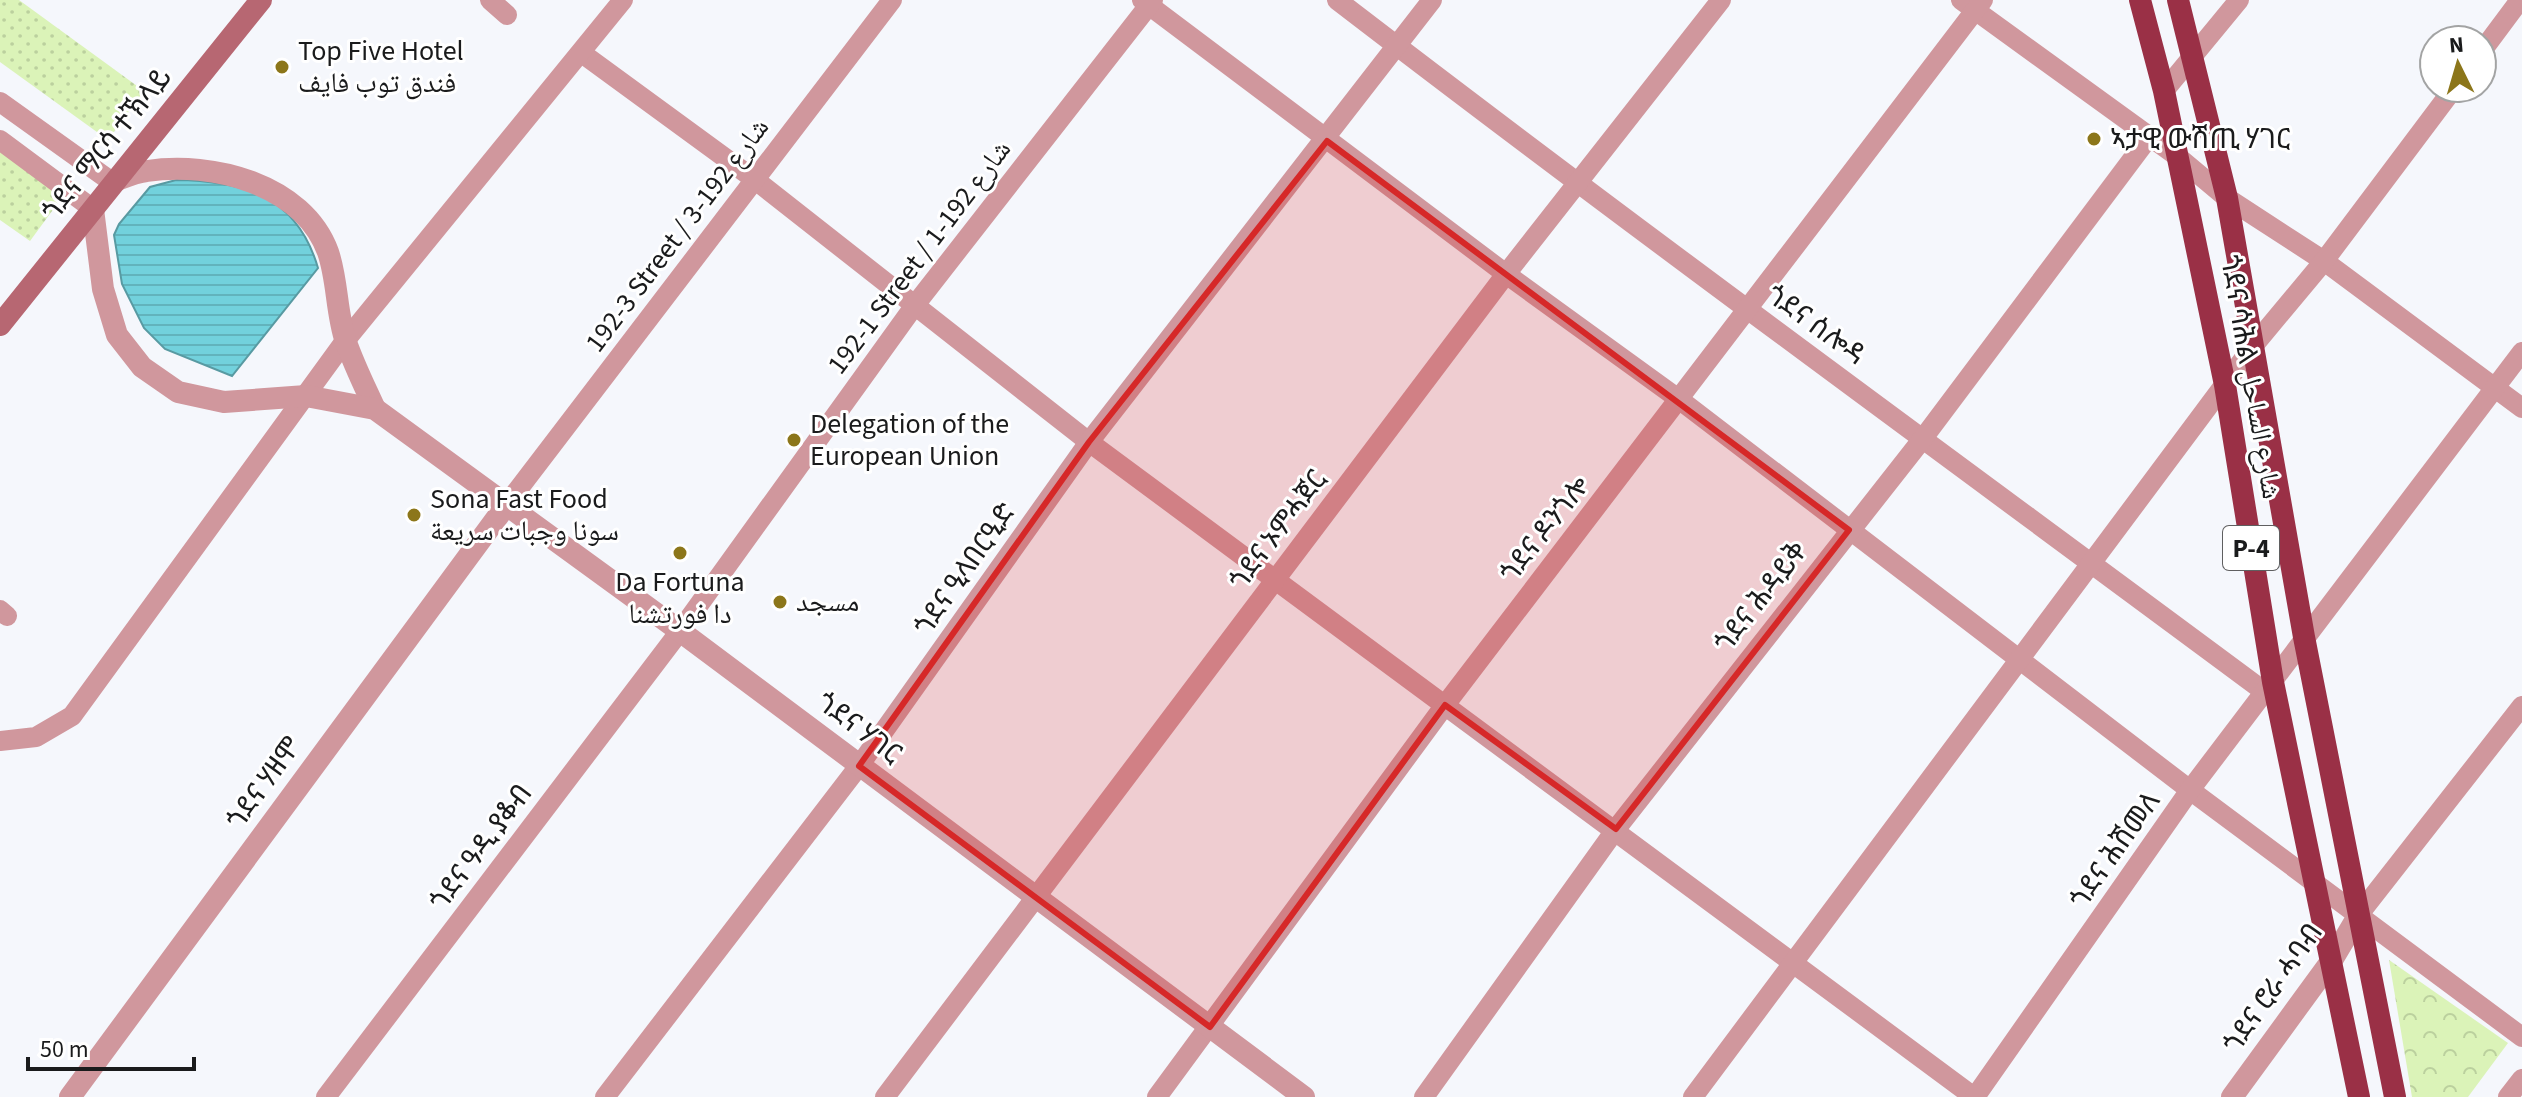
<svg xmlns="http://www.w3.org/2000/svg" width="2522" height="1097" font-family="'Source Sans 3','Noto Naskh Arabic','Noto Sans Ethiopic',sans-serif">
<defs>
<pattern id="forest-crowns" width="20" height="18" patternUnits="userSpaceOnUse" patternTransform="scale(2)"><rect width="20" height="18" fill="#dbf3b8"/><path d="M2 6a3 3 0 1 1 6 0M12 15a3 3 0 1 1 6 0" fill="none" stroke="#bbd09e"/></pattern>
<pattern id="garden-dots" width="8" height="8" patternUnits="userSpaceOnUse" patternTransform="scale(2)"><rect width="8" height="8" fill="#dbf3b8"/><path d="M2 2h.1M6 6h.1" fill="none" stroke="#bbd09e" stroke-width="1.8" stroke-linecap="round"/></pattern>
<pattern id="water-rules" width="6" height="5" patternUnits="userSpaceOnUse" patternTransform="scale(2)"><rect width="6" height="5" fill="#72d1dc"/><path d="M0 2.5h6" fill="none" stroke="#62b3bc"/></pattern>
</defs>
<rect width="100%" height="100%" fill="#f5f7fc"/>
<path fill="url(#forest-crowns)" d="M2389 960 2508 1043 2468 1097H2412Z"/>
<g fill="url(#garden-dots)">
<path d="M0 0H19L144 91 108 140 0 62Z"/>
<path d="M0 144 66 192 30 241 0 220Z"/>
</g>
<path fill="url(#water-rules)" stroke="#589aa2" stroke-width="2" d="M176 180C245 181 297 196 318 268L232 376 165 349 144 328 122 284 114 235 119 224 150 187Z"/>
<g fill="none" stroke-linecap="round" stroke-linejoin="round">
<g stroke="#d0979d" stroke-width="20">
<path d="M490 0 507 15"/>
<path d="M1142 0 1506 274 1680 400 2190 790 2522 1037"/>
<path d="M1337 0C1643 235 1955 462 2265 692"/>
<path d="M1961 0 2178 157 2227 198 2324 261 2522 408"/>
<path d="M2482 51 2520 0"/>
<path d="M583 54 754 179 1089 442 1974 1097"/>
<path d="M2164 91 2239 0"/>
<path d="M0 102 112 182"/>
<path d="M0 140 93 209"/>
<path d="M507 504 892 0"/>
<path d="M0 610 7 616"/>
<path d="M0 741 36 737 72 716 345 341 623 0"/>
<path d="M2360 913 2522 706"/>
<path d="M326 1097 680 631 915 305 1153 0"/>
<path d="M605 1097 859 766 1089 442 1432 0"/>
<path d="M885 1097 1506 274 1721 0"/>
<path d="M1157 1097 1445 705 1983 0"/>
<path d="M1424 1097 1616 829 1924 437 2149 137"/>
<path d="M1693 1097 2254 345 2324 261 2454 88"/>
<path d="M1975 1097 2190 790 2522 352"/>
<path d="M2508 1097 2522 1079"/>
</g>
<g stroke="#d0979d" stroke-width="22">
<path d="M112 182C123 178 135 172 147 171 212 161 303 184 328 252 338 281 336 313 346 342 354 365 365 387 375 409"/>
<path d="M93 209 103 289 117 335 142 367 178 392 224 402 306 396 375 409 680 631 1304 1097"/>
<path d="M70 1097 507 504"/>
<path d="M2232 1097 2332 960 2360 913"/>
</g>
<path stroke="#b76772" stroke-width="22" d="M0 325 261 0"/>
<g stroke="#9a3046" stroke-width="22">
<path d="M2140 0 2164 91 2225 385 2273 682 2359 1097"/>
<path d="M2178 0 2227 198 2304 637 2395 1097"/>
</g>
</g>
<path fill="#d62828" fill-opacity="0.2" stroke="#d62828" stroke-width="6" stroke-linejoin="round" d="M1327 141 1849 530 1616 829 1445 705 1210 1027 859 766 1089 442Z"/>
<g fill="#8c761a" stroke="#fff" stroke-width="3">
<circle cx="282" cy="67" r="8"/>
<circle cx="2094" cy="139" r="8"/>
<circle cx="794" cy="440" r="8"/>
<circle cx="414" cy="515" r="8"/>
<circle cx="680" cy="553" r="8"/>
<circle cx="780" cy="602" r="8"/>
</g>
<g text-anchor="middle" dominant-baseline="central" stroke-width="6" stroke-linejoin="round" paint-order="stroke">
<rect fill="#fff" stroke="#5f5f60" stroke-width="2" x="2223" y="526" width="56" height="44" rx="6"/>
<g font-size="26" font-weight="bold" fill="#1a1b1c">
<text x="2251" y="548">P-4</text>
</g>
<g font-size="28" fill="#1a1b1c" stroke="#fff" text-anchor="start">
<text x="298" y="51">Top Five Hotel<tspan x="298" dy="32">فندق توب فايف</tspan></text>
<text x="2110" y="139">ኣታዊ ውሽጢ ሃገር</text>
<text x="810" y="424">Delegation of the<tspan x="810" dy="32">European Union</tspan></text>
<text x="430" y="499">Sona Fast Food<tspan x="430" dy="32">سونا وجبات سريعة</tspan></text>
<text x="680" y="582" text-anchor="middle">Da Fortuna<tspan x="680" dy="32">دا فورتشنا</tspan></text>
<text x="796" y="602">مسجد</text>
</g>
<g font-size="28" fill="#1a1b1c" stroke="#fff">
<text transform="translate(107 144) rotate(-51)">ጎደና ማርሳ ተኽላይ</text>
<text transform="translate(677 235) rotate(-53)">192-3 Street / شارع 192-3</text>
<text transform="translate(919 257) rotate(-53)">192-1 Street / شارع 192-1</text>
<text transform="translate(1816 325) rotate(36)">ጎደና ሰሎዳ</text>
<text transform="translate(2251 377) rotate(80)">ጎደና ሳሕል شارع الساحل</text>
<text transform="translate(1545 529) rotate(-52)">ጎደና ዶንጎሎ</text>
<text transform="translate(1278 530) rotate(-53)">ጎደና ኦምሓጀር</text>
<text transform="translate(965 569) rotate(-55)">ጎደና ዒላበርዒድ</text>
<text transform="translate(1761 597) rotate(-52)">ጎደና ሕዳይቅ</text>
<text transform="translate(859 728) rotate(37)">ጎደና ሃገር</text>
<text transform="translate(264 783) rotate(-54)">ጎደና ሃዘሞ</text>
<text transform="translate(481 847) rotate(-53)">ጎደና ዓዲ ያቆብ</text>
<text transform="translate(2115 850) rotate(-55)">ጎደና ሕሽመለ</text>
<text transform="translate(2273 988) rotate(-55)">ጎደና ሮራ ሓባብ</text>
</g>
</g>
<g transform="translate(2458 64) rotate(355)"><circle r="38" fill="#ffffff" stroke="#a3a4a4" stroke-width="2"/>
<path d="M0-6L14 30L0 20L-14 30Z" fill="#8c761a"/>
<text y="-12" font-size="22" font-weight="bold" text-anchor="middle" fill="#1a1b1c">N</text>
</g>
<path d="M28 1057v12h166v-12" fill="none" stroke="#1a1b1c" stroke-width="4"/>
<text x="40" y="1057" font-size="24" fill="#1a1b1c" stroke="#ffffff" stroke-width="6" paint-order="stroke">50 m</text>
</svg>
